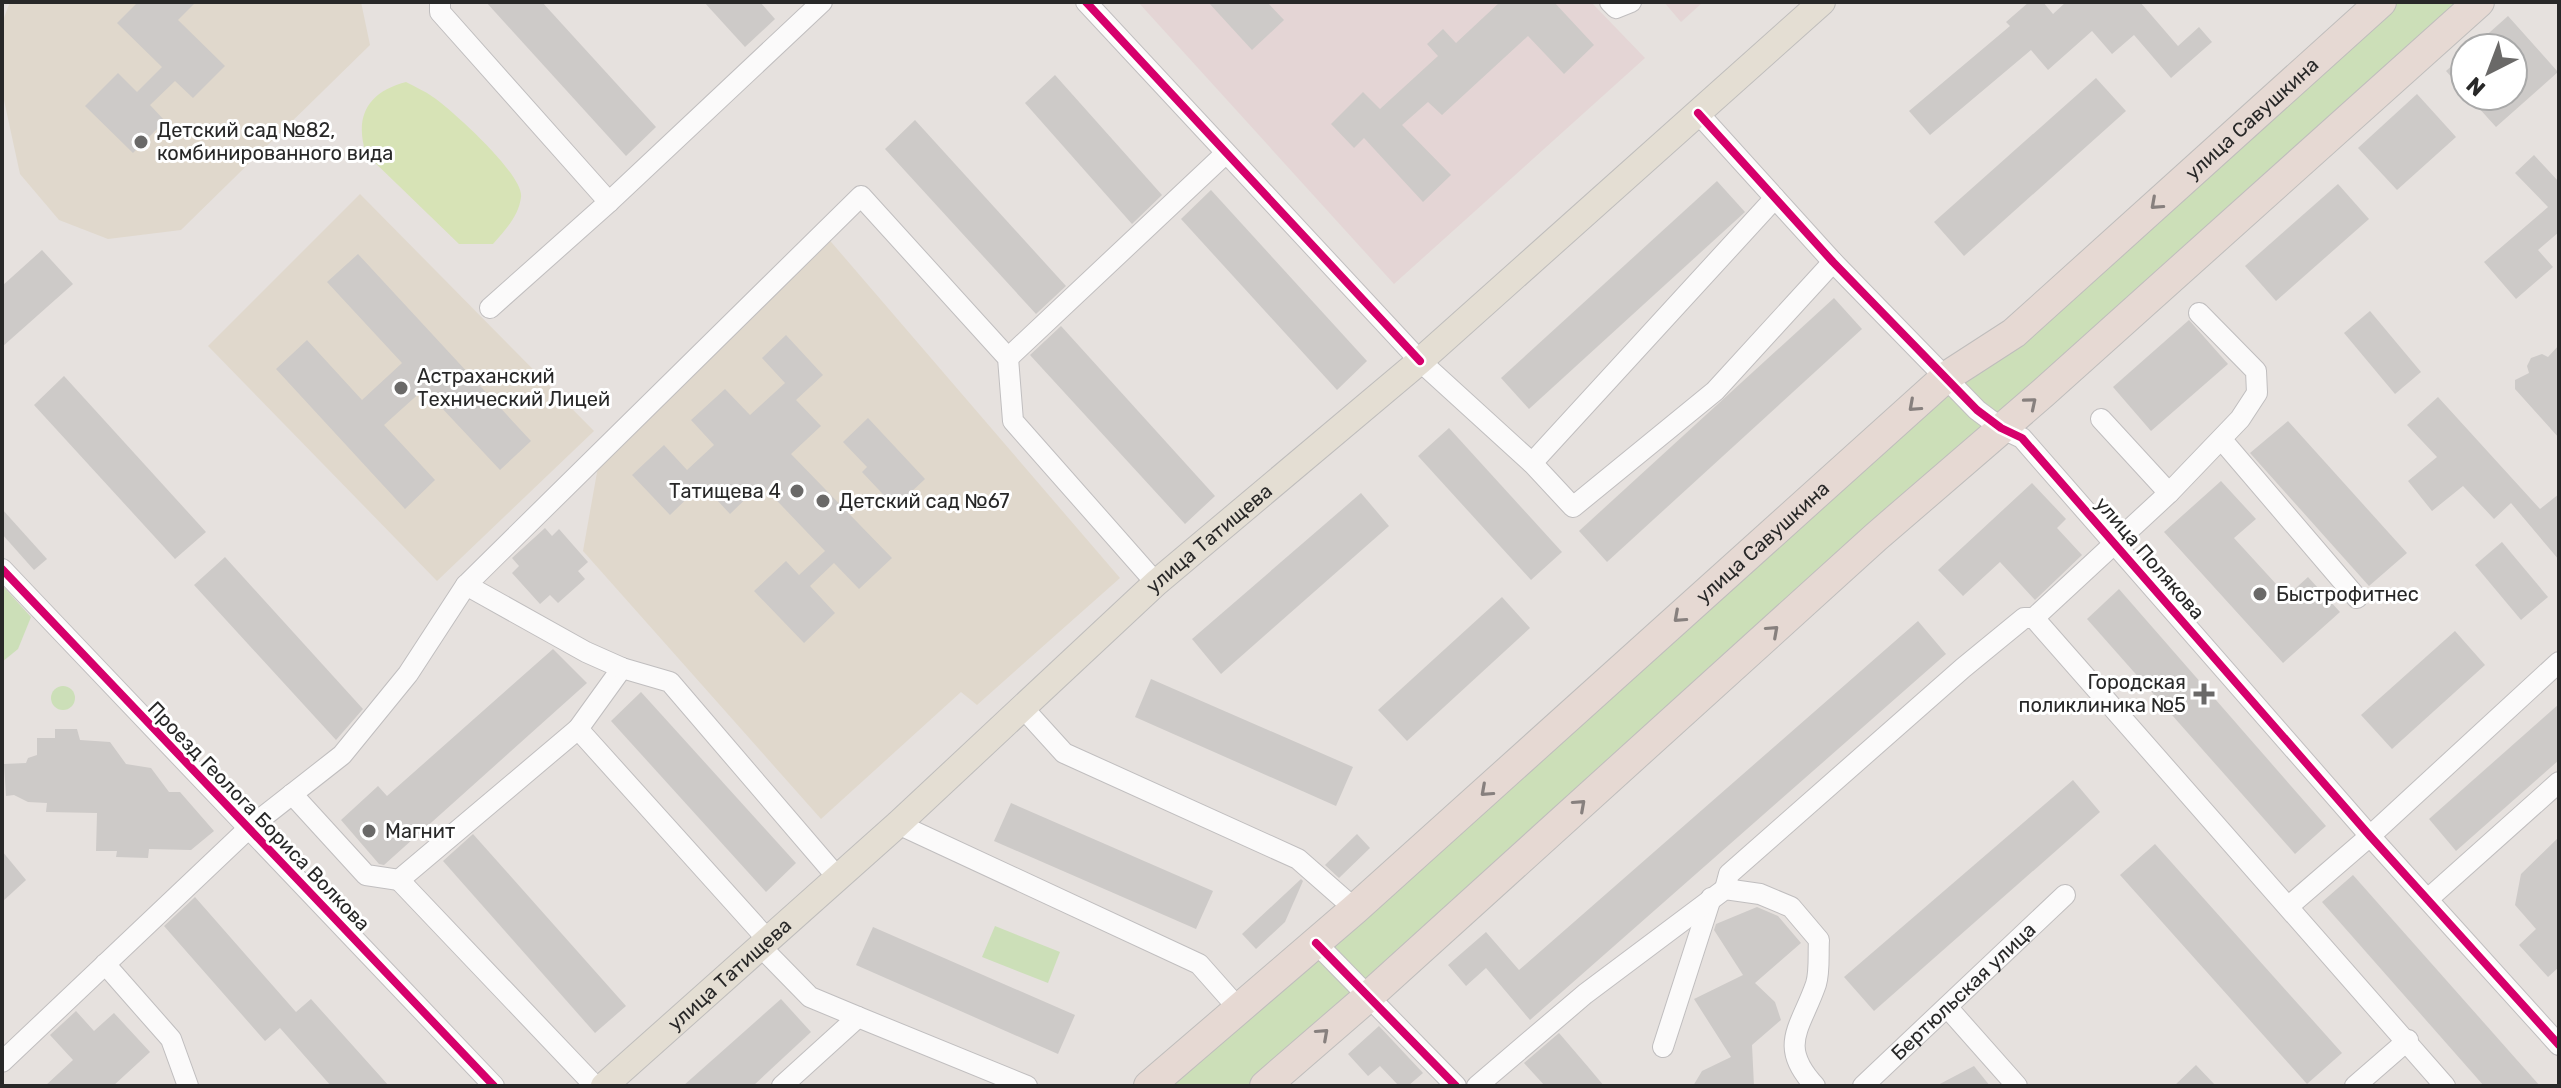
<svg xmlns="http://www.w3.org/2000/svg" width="2561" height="1088" font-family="Rubik,sans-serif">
<rect width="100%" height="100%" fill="#e6e1de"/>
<g fill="#e0d8cc">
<path d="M10 2H361L370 45 181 230 108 239 59 220 20 174 2 91V23Z"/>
<path d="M360 194 594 431 437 581 208 346Z"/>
<path d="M826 236 1120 578 977 705 961 692 821 819 583 551 601 450Z"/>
</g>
<g fill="#e4d5d5">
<path d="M1138 2H1591L1645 58 1394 284Z"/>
<path d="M1664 2H1703L1681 22Z"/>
</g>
<g fill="#ccdfb8">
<path d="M2381 2H2479L1265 1086H1149Z"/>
<path d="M2 585 31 617 18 649 2 662Z"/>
<circle cx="63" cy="698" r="12"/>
<path d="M995 926 1060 952 1048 983 982 957Z"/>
</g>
<path fill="#d7e3b6" d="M406 82C415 87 425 91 433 97 452 110 524 175 521 197 519 216 505 230 493 244H459L366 154C354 116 368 92 406 82Z"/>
<g fill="#cdcac8">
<path d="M138 2H196L178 20 225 66 193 98 175 81 150 105 165 121 133 153 85 106 118 73 137 92 162 67 117 23Z"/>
<path d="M486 2H542L656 127 626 156Z"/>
<path d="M704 2H760L775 19 745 47Z"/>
<path d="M1208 2H1267L1284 20 1252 50Z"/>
<path d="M1500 2H1554L1594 45 1564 74 1528 36 1442 115 1428 102 1402 125 1451 175 1423 202 1364 138 1354 148 1331 124 1363 92 1380 109 1438 56 1427 44 1443 29 1456 43Z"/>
<path d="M2029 2H2043L2053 14 2066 2H2140L2178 46 2199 27 2212 42 2171 78 2134 35 2112 54 2092 31 2048 70 2031 50 1930 135 1909 111 2010 26 2006 22Z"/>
<path d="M2508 16 2558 72 2496 127 2468 96H2513V48H2472Z"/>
<path d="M2465 54V92L2446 71Z"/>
<path d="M1055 75 1162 195 1132 224 1025 103Z"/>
<path d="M2096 78 2126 111 1964 256 1934 222Z"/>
<path d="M2417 94 2456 137 2397 190 2358 148Z"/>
<path d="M915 120 1066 286 1036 314 885 149Z"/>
<path d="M2534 155 2559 182V232L2538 250 2553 267 2516 299 2484 262 2548 207 2515 173Z"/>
<path d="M1717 181 1745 212 1529 409 1501 378Z"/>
<path d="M2338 184 2369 219 2276 301 2245 266Z"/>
<path d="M1211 190 1367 361 1337 390 1181 219Z"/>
<path d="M42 250 73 284 2 347V286Z"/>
<path d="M358 254 531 441 500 470 424 389 384 425 435 480 405 509 276 369 307 340 362 400 402 363 327 282Z"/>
<path d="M1834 298 1862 329 1607 562 1579 531Z"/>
<path d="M2370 311 2421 372 2395 394 2344 333Z"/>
<path d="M2189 320 2228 364 2151 431 2113 387Z"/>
<path d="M1061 326 1215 496 1185 524 1030 355Z"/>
<path d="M786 335 823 375 796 400 821 426 791 454 892 558 859 589 834 563 810 586 835 613 804 643 754 591 786 561 799 575 825 551 761 484 730 514 702 484 670 515 632 475 664 445 687 470 714 445 691 420 725 389 750 415 785 383 762 358Z"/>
<path d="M2559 345V438L2515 389V380L2529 373 2527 366 2531 358 2542 354 2548 357Z"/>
<path d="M64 376 206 532 175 559 34 405Z"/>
<path d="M2438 397 2540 509 2559 494V560L2511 503 2494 519 2463 486 2432 511 2408 481 2437 457 2407 425Z"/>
<path d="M868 418 925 479 895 507 862 472 867 467 843 442Z"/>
<path d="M2288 421 2407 553 2369 586 2250 453Z"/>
<path d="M1449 428 1562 552 1531 580 1418 456Z"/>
<path d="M2221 481 2256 519 2234 538 2287 596 2308 577 2340 612 2283 663 2164 532Z"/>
<path d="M2032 483 2066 519 2057 528 2082 555 2035 600 2000 562 1963 596 1938 570Z"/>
<path d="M1361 493 1389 526 1221 674 1192 639Z"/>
<path d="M2 509 47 559 34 570 2 534Z"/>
<path d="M545 528 552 536 559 529 588 562 578 571 585 579 558 603 550 595 540 604 512 573 519 566 512 558Z"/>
<path d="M2502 542 2548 597 2521 620 2475 565Z"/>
<path d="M225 557 363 709 336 740 194 585Z"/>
<path d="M2119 589 2326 826 2295 854 2087 619Z"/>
<path d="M1502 597 1530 628 1407 741 1378 710Z"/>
<path d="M1918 621 1946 654 1530 1020 1486 968 1466 986 1448 965 1486 932 1519 970Z"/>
<path d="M2455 631 2485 665 2392 749 2361 715Z"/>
<path d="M553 649 587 683 384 865 379 864 341 820 378 786 387 796Z"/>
<path d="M1151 679 1353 767 1336 806 1135 717Z"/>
<path d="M641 692 796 863 766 892 611 721Z"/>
<path d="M2559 704V760L2456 851 2429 819Z"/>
<path d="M55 729H77L80 740 110 742 126 764 151 768 169 792H180L214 831 191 850 149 849 148 858 116 857 117 851H96L97 813 46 812 47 803 28 802 14 795 6 796 4 764 26 763 28 758 37 755V738H55Z"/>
<path d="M2073 780 2100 812 1874 1011 1844 977Z"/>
<path d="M1011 803 1213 891 1196 929 994 841Z"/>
<path d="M473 834 626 1006 595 1033 443 861Z"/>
<path d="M1357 834 1370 848 1339 878 1325 865Z"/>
<path d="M2559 837V967L2548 977 2519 945 2536 929 2515 905 2521 874Z"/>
<path d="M2155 844 2342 1053 2307 1084 2120 875Z"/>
<path d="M2 851 26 880 2 902Z"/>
<path d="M2353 875 2540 1086H2484L2322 902Z"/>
<path d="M1301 879 1303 881 1285 922 1256 949 1242 934Z"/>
<path d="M195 897 296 1012 311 999 389 1086H331L280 1028 265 1041 164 926Z"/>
<path d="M1757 907 1778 916 1801 943 1755 983 1775 1002 1781 1020 1752 1045 1754 1086H1693L1702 1071 1731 1057 1694 999 1743 975 1714 930 1716 924Z"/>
<path d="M873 927 1075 1015 1058 1054 856 965Z"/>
<path d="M781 999 811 1032 753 1086H683Z"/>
<path d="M76 1011 94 1031 114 1013 150 1052 113 1086H45L73 1060 50 1035Z"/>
<path d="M1379 1026 1423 1073 1408 1086H1399L1380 1066 1368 1076 1348 1054Z"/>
<path d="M1559 1033 1589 1068 1604 1086H1545L1524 1063Z"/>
<path d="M2196 1065 2216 1086H2174Z"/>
<path d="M1974 1066 1990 1086H1936Z"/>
</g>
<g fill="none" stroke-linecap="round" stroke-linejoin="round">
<g stroke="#c0bebf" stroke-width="22">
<g id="minor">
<path d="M440 2V12L609 202"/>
<path d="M1086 2 1420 361 1532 463 1573 507 1715 391 1833 262"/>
<path d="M1610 2 1616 8 1631 2"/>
<path d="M1698 113 1833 262 1977 410 2001 428 2022 438 2370 836 2559 1045"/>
<path d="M490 308 609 202 822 2"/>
<path d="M1008 358 1225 154"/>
<path d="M2101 419 2169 493 2034 618 2445 1086"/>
<path d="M2222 440 2357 598"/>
<path d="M1532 463 1775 198"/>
<path d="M2169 493 2240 419 2257 393 2256 371 2199 313"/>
<path d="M2 569 494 1086"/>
<path d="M1024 709 1064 753 1298 859 1355 909"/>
<path d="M578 729 768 940"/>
<path d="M292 794 366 875 399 880 578 729 622 668"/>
<path d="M898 824 1199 964 1238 1008"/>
<path d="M838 878 670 682 622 668 586 652 466 585 861 196 1008 358 1013 421 1156 583"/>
<path d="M399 880 595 1086"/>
<path d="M1725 889 1729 874 1963 668 2024 618H2034"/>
<path d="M2428 899 2559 782"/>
<path d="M2289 906 2370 836 2559 662"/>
<path d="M1316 943 1456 1086"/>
<path d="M761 947 810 997 858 1017 782 1086"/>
<path d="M105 964 171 1039 188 1086"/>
<path d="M1947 1007 2017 1086"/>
<path d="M858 1017 1027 1086"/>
<path d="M1663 1047 1711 898"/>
<path d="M2 1062 249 828 342 755 408 674 466 585"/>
<path d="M1477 1086 1585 994 1725 889 1760 894 1791 907 1819 940C1818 953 1820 971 1816 984 1801 1028 1777 1045 1815 1086"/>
<path id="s1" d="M1863 1086 2065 895"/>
<path d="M2355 1086 2408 1040"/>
</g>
</g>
<g stroke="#bfbdbc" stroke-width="28">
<g id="major">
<path id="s2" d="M604 1086 898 824 1156 583 1420 361 1822 2"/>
</g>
</g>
<g stroke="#bfbdbc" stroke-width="32">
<g id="highway">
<path id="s3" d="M1149 1086 1355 909 1946 377 2014 333 2381 2"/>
<path d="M1265 1086 1369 996 1876 537 2043 393 2479 2"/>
</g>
</g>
<use href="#minor" stroke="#fbfafa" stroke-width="20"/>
<use href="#major" stroke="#e4ded3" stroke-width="26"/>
<use href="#highway" stroke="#e6d9d3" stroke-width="30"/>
<g stroke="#fff" stroke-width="13">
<g id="cycleway">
<path d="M1086 2 1420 361"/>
<path d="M1698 113 1833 262 1977 410 2001 428 2022 438 2370 836 2559 1045"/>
<path d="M2 569 494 1086"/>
<path d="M1316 943 1456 1086"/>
</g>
</g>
<use href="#cycleway" stroke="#d6006c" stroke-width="8"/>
</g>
<defs><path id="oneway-chevron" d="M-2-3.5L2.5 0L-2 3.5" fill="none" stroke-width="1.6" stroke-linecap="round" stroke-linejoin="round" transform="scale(2)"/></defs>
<g stroke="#87807e">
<use href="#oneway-chevron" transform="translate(2156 204) rotate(138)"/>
<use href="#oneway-chevron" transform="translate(2031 403) rotate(-40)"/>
<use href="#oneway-chevron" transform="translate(1914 406) rotate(138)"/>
<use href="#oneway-chevron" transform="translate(1679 617) rotate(138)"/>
<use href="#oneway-chevron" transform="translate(1773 631) rotate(-42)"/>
<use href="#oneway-chevron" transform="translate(1486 791) rotate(138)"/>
<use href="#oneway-chevron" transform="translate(1580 805) rotate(-42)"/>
<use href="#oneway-chevron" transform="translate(1323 1034) rotate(-42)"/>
</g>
<g fill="#6a6968" stroke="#fff" stroke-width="3">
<circle cx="141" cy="142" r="8"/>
<circle cx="401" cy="388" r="8"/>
<circle cx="797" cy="491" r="8"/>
<circle cx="823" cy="501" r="8"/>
<circle cx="2260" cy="594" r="8"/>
<path d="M2200 682h8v8h8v8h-8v8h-8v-8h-8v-8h8z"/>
<circle cx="369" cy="831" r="8"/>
</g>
<g text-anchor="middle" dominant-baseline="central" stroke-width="6" stroke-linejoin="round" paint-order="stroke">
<g font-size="20" fill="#282828" stroke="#fff">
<text stroke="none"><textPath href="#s3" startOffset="1468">улица Савушкина</textPath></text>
<text stroke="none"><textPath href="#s2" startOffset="816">улица Татищева</textPath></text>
<text stroke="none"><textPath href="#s3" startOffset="820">улица Савушкина</textPath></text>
<text transform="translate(2150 558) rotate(49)">улица Полякова</text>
<text transform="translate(259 816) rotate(46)">Проезд Геолога Бориса Волкова</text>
<text stroke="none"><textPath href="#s2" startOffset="168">улица Татищева</textPath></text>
<text stroke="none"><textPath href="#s1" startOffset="138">Бертюльская улица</textPath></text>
</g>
<g font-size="20" fill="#282828" stroke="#fff" text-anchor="start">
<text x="157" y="130">Детский сад №82,<tspan x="157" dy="23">комбинированного вида</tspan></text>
<text x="417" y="376">Астраханский<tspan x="417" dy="23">Технический Лицей</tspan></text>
<text x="781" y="491" text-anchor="end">Татищева 4</text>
<text x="839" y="501">Детский сад №67</text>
<text x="2276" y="594">Быстрофитнес</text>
<text x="2186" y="682" text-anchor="end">Городская<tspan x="2186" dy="23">поликлиника №5</tspan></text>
<text x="385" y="831">Магнит</text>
</g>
</g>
<rect width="2561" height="1088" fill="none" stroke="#282828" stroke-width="8"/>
<g transform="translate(2489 72) rotate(222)"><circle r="38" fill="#ffffff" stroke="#a9a9a9" stroke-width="2"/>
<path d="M0-6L14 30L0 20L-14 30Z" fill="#6a6968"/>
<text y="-12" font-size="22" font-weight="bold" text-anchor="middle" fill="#282828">N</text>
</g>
</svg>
